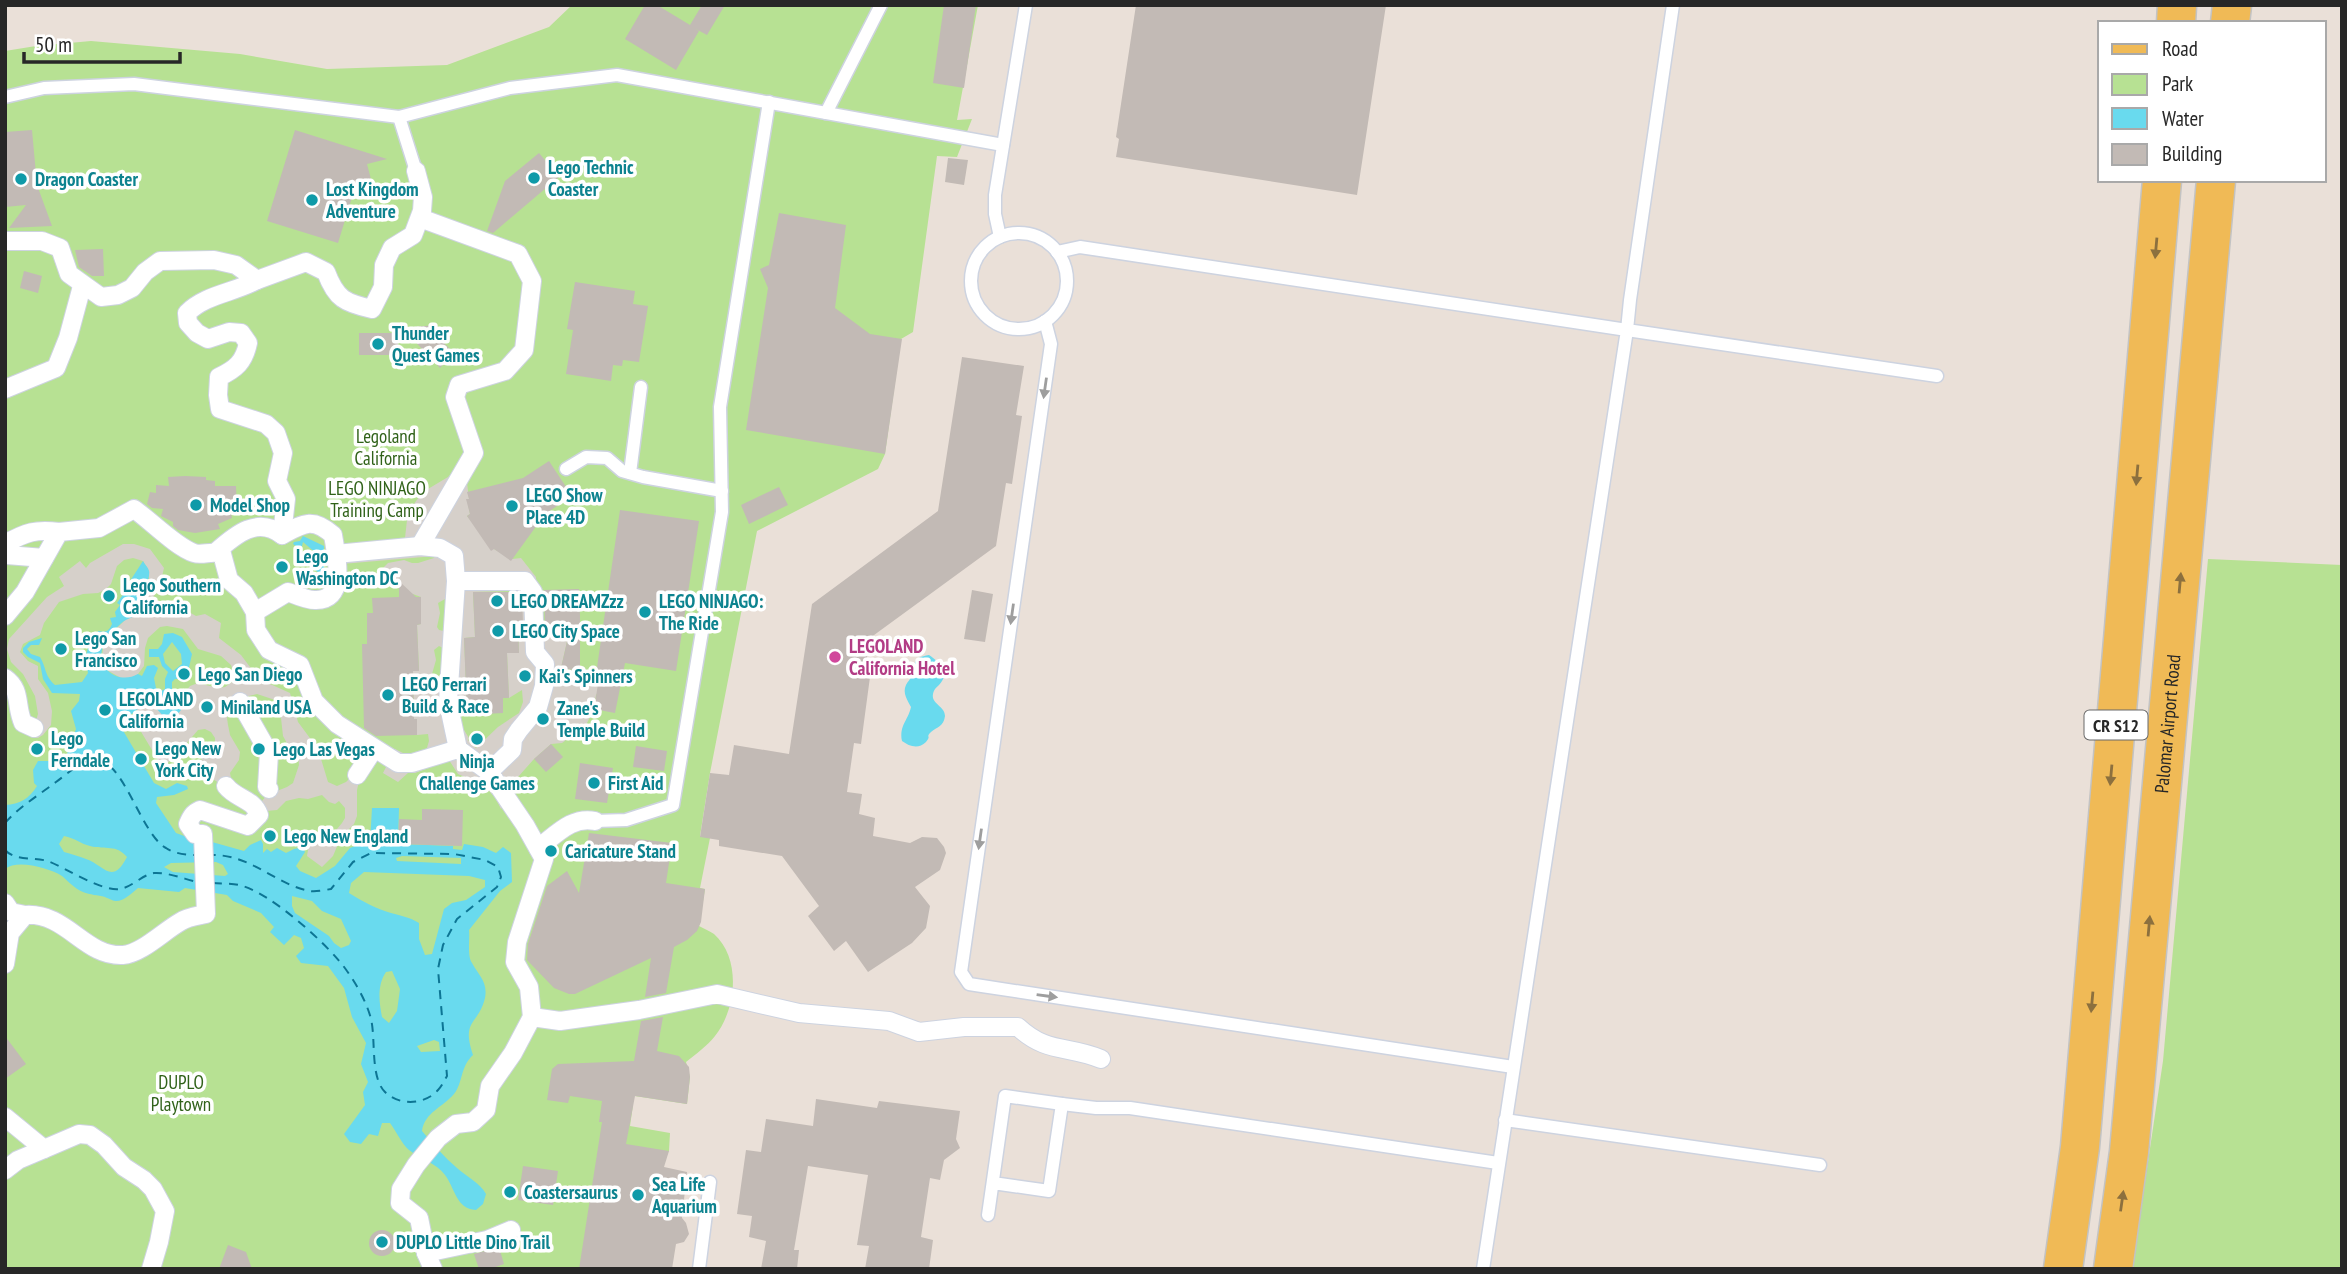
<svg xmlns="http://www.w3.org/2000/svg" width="2347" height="1274" font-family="'PT Sans Narrow',sans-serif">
<rect width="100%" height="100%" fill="#eae0d8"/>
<g fill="#b7e193">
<path d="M572 5H978L957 120 972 119 957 157 937 156 913 332 901 339 885 454 878 469 757 531 710 773 700 836 710 838 700 888 705 889 699 926C704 929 710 931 714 934 742 959 736 1010 715 1036 707 1046 696 1054 686 1062L690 1077 687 1104 628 1095 633 1105 630 1126 670 1133 669 1151 579 1269H5V51L36 46 91 41 240 54 327 69 447 65 549 27Z"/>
<path d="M2208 559 2342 565V1269H2132L2163 1061Z"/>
</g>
<g fill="#d6d0ca" fill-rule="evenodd">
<path d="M457 468 466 474 469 499H467L470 514 467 516 494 549 512 559 521 558 536 577 537 624H571L561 668 576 671 583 666 601 689 596 695 594 709 586 725 562 743 551 744 534 759 518 777 520 786 501 809 495 797 483 785 458 774 449 760 415 773H408L398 782 383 773 395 749 411 757 426 751 429 741 428 734 417 735V719H414L413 671 419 670 417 625 421 624V597L399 589 397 582 390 584 384 579 382 574 384 567 388 563 404 560 412 563H418L434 558 435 556 342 564 341 545 405 538 407 520 413 505 423 492 448 477ZM511 591 512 606H517L519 652 507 653 509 698 522 690 523 702 519 713 498 727 476 748 468 740 469 738 462 727 459 715 467 710 464 638 475 637 473 592ZM445 599 449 602 448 627 444 631 439 630 437 627 440 613 438 603ZM439 646 443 648 445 652 442 661 443 675 439 679 434 678 432 674 436 660 434 650Z"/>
<path d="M123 544H134L150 549 164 568 160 585 151 601 152 611 189 612 196 616 205 614 221 623 219 638 241 655 259 679 290 693 298 722 318 749 328 782 337 786 346 782 353 775 360 777 357 790V816L354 824 341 837 333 856 322 867 307 856 309 844 312 838 337 829 342 823 345 818V808L339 801 335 804 329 802 322 795 308 799 299 798 286 801 277 810 266 811 262 801 267 795 287 787 293 783 299 765 298 754 288 745 283 736 280 709 275 700 257 694 245 697 231 709 227 718 228 725 230 735 240 752 239 760 230 773 232 783H219L202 772 199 767 202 757 213 750 215 745V738L211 732 205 729 198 730 186 744 175 745 169 762 165 764 158 760 137 725 141 722 136 715 137 708 148 702 155 704 159 711 181 710V697L190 686 198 683 218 688 225 687 232 682 234 675 231 665 221 656 198 649 183 629 167 626 160 627 148 638 145 648 144 666 138 674 132 678H121L105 669 102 660 103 647 111 634 140 605 143 592 149 582V571L143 561 133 558 124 560 117 566 111 584 105 590 98 593 83 594 59 602 44 623 40 635 23 644 20 652 28 661 38 666V679L48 693 52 711 51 725 43 735 38 738 31 737 38 714 35 696 23 674 11 662 7 649 9 639 47 597 64 586 59 577 80 561 86 568 90 563Z"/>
</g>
<g fill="#69daee" fill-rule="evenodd">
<path d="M303 536 324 546 323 563 327 577H324L314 569 317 554 303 542 301 550H295L296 546 293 544 294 542 300 541Z"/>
<path d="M143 561C145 565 148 567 149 571 151 577 138 611 134 616 131 618 127 619 124 621 116 627 107 637 103 646 95 669 119 685 138 674L142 676 147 666 154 665 158 668 154 678 156 688 161 691 165 689V679L168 672 162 666 159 657H149V649H158L162 644 164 634 173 633 182 637 192 654 188 672 181 679H175L172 682V704L181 705V710L177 715 163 716C147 698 151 698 133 713 129 716 123 719 118 722L154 783 166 789 177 783 187 786 188 789 174 795 157 797 156 803 176 833 195 840 212 842 244 851 250 845 261 840 263 844V853L267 849 271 852 277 848 286 853 294 849 303 847 305 852 296 866 300 871 316 878 335 866 350 848 360 844 386 845V842H370L372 808H399L398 844 453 846V849L462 850 464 844 483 847 496 853 503 847 511 853 512 882 500 891 469 930C470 939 467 956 472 963 479 976 488 982 485 998 478 1026 461 1019 473 1055 460 1067 463 1083 454 1094 442 1108 425 1112 422 1131 433 1144 444 1157 457 1168 467 1177 480 1183 486 1194L483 1204 476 1210C456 1209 455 1188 445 1175 436 1163 421 1159 409 1150 402 1144 396 1131 390 1123H382L378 1136 369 1134 361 1144 350 1142 344 1134 365 1105 363 1092 368 1082 361 1064 366 1043 352 1017 344 988 328 966 301 963 296 956 304 948 301 938 294 935 284 945 270 932 274 927 261 913 233 901 227 895 185 888 179 892 138 888C132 893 123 902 115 901 114 901 105 897 105 897 98 895 90 895 83 892 74 888 69 882 62 876 49 868 17 859 5 869V805C20 804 29 799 37 786L34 783 33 770 38 761H52L67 754 76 729 71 711 79 701 80 694 52 693 43 679 40 663 28 657 23 652V648L29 642 42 638 39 645H31L27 649 31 654 40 657C47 669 44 675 55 685L82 682 88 673 85 658 92 635H98V631C106 633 109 631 112 624L110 618 116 617 115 612 120 605 117 603 127 589 131 588 130 581ZM172 642 181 654 182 664 173 671 165 663 163 654ZM64 836C75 838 81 844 90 846 106 850 116 844 127 857 112 886 104 865 86 859 79 856 71 854 64 852L59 844ZM402 856 461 858V864L397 861 396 858ZM216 862 223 865 228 874 225 876 173 872 164 867 171 863ZM364 872 469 876 485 880V887L466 900 452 903 444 909 432 954 425 955 419 939V923C409 917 402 916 391 913 376 909 362 901 349 893L351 883ZM292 896 312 901 322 911 341 919 351 941 349 945 341 948 334 943 329 936 295 913 292 906ZM392 971 400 989 397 1011 389 1023 382 1017C379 1002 377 985 386 972ZM434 1040 439 1042 440 1051 421 1052 417 1046Z"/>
<path d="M929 655C939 662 951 673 939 685 936 688 934 689 933 694 931 704 945 706 945 716 944 726 937 727 931 732 925 738 932 735 926 742 918 750 909 746 902 741 899 725 908 721 911 707 908 701 902 693 906 685 907 682 911 679 912 675 916 662 912 658 929 655Z"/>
</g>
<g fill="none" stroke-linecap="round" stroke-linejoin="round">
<g stroke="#0d7594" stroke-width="2" stroke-dasharray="9 7" stroke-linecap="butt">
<path d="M5 823C19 807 39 795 56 782 66 775 80 761 93 760 123 755 140 834 166 848 175 854 187 855 197 855"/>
<path d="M5 850C16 862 36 856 50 862 67 869 103 892 120 889 132 887 142 875 154 873 167 872 184 879 197 882"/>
<path d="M213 883C221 884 231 883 239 885 269 891 330 946 347 971 357 985 367 1003 371 1019 376 1040 370 1077 385 1092 399 1106 425 1105 438 1090 442 1086 444 1081 447 1076L438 969 443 945 457 919 497 887 501 877 498 867 485 860 454 854 371 853 353 862 331 889C325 890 316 892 310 891 276 885 252 855 213 855"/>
</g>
</g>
<g fill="#c2bab5">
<path d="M645 5H657L690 25 702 5H725L707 35 694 28 699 31 676 70 625 39Z"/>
<path d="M944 5H976L964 88 933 83Z"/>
<path d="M1136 5H1386L1357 195 1116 157 1119 139 1116 137Z"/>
<path d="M32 130 37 185 52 226 9 228 26 205 5 207V132Z"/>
<path d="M295 130 387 159 367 164 373 187 357 181 338 243 267 221Z"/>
<path d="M539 153 559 177 493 233 487 231 505 181Z"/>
<path d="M948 158 968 160 964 185 945 182Z"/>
<path d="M779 213 846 225 835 308 870 334 902 339 885 454 746 430 768 288 760 269 769 265Z"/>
<path d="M103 249 104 276H92L79 267 75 250Z"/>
<path d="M24 271 42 276 38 293 20 288Z"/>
<path d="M575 282 635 291 633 304 648 306 639 362 623 360 622 366 613 365 611 381 566 374 573 330 567 329Z"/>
<path d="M436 325 447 340 443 342 453 352 440 368 407 333H416L413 327Z"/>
<rect x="359" y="333" width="39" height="22"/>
<path d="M962 357 1024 366 1016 415 1022 416 1012 484 1006 483 996 546 870 638 864 676 870 677 861 744 854 743 847 792 862 794 859 814 875 818 873 836 910 843 922 837 937 838 944 847 946 853 940 870 915 887 930 906 926 928 912 943 868 972 846 941 834 951 808 916 819 906 782 856 719 846V840L700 837 710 773 729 775 734 745 789 754 812 604 938 511Z"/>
<path d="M549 461 572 496 545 514 511 561 494 549 491 551 467 516 470 514 466 499H469L467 492 523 478Z"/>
<path d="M185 476 206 477V480L215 481V486H236L237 510 231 513 232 518 218 524 220 529 195 533 178 530 173 526V522L161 516 163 509 152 508 147 504 150 492 156 493V485L169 486 168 477Z"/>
<path d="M779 487 788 505 749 524 741 505Z"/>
<path d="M620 510 699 521 676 671 625 663 615 713 594 709 598 684 595 681Z"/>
<path d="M399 581 416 597H421V624L417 625 419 671H413L414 719H417V735L376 736 364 728 362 644H367V613H373L372 598 399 597Z"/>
<path d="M579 589 580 616V671L561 668 571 624H545L544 590Z"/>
<path d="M972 590 993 594 985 642 964 639Z"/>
<path d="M473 592H519L522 596 523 625H518L519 653H507L509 698H503V713L467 715 464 638 475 637Z"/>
<path d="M551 744 563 757 546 772 534 759Z"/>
<path d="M636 746 667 751 664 771 633 767Z"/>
<path d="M580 763 613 768 607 803 575 799Z"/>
<path d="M422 809 463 810 462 846 398 844 399 819 422 820Z"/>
<path d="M589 833 672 843 666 883 705 889 701 922 697 931 687 940 674 947 666 993 645 997 651 958 575 994H569L554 988 527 960 528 944 547 886 567 871 579 893Z"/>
<path d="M663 1017 657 1051 679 1056 689 1067 690 1077 687 1104 635 1096 626 1144 669 1151 664 1167 687 1172 682 1218 686 1223 689 1234 684 1242 676 1244 672 1269H579L602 1122H599L602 1101 570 1096 568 1103 547 1100 552 1069 558 1064 634 1061 641 1021Z"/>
<path d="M5 1036 26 1064 5 1079Z"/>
<path d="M816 1099 877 1108 879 1101 960 1111 956 1139 960 1148 944 1160 940 1180 930 1178 921 1237 933 1240 929 1269H865L869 1246 857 1245 868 1175 808 1166 794 1250H799L797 1269H761L766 1241 749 1237 752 1216 737 1214 746 1150 761 1152 766 1119 813 1126Z"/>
<path d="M523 1166 558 1171 553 1205 518 1200Z"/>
<circle cx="382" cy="1243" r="13"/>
<path d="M228 1245 246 1252 252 1269H219Z"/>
<path d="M499 1247 504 1264 490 1269H479L474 1254Z"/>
</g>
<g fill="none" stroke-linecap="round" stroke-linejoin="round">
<g stroke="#cdd3e0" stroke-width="15">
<g id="service">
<path d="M1673 5 1630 300 1627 330 1937 376"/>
<path d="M5 97 44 88 134 84 399 117 510 88 617 75 1003 145"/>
<path d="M826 113 881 5"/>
<path d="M399 117 416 171"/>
<circle cx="1019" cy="281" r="48"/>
<path d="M1000 237 995 214V195L1026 5"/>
<path d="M1057 252 1080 247 1627 330 1483 1269"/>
<path d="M1045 321 1051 344 961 972 969 984 982 986 1513 1067"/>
<path d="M566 469 586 457 607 458 622 471 643 477 722 491"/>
<path d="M630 473 641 387"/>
<path d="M595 821 626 820 673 805 722 512 720 407 769 102"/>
<path d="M1062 1104 1096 1108H1130L1498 1163"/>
<path d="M1505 1120 1820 1165"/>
<path d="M988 1215 1005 1096 1062 1104 1049 1191 993 1183"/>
<path d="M699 1269 710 1182"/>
</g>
</g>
<g stroke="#cdd3e0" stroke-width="20">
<g id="pedestrian">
<path d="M420 218 518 254 532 281 524 350 505 371 459 385 455 397 474 453 420 546"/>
<path d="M5 241H42L60 248 69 274 101 297 118 295 132 288 145 272 160 261 214 260 236 265 257 280C234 293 206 294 187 313L188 323 197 333 208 339 229 332 241 333 248 343C244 362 236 369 219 377L218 395 220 409 266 424 276 433 283 453 277 481 286 499 282 535"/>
<path d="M257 280 306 262 326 272C336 299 345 303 372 309L383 287 384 265 392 248 413 235 422 211 423 197 416 171"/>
<path d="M5 389 56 368 68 338 82 286"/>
<path d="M5 544C26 532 36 529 59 532"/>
<path d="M5 551 7 555 44 558"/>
<path d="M216 552C236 534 258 516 282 535 304 523 313 517 333 535 336 555 348 601 315 600 306 600 296 595 288 592L255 612"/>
<path d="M336 554 420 546 440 548 454 556 456 581 448 702 458 749 489 772 525 825 544 859 517 942 515 962 529 987 532 1017 513 1053 490 1086 486 1110 473 1122 456 1124 438 1138 416 1165 401 1189 400 1203 419 1218 426 1253 433 1269"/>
<path d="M456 581H525L533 592 535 652 545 664 544 686 538 707 519 730 513 739 512 750 489 772"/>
<path d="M5 616 25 592 59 532 99 528 134 509C151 521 176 547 194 553 203 556 212 550 222 554L229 580 244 593 255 612 256 630 269 650 300 665 314 701 337 724 398 763H412L458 749"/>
<path d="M5 678C22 690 15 705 23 723L34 728"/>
<path d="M240 702 269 753 267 787 269 789"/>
<path d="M357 775 374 749"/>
<path d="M538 848C557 834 572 816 595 821"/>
<path d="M5 903 11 912 25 915"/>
<path d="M5 964 10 933 25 915C67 912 84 957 123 955 141 954 164 931 180 922 187 917 197 916 206 914L203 834H195L188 824C191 817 193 813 200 810L248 826 259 815C254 799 236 799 226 786"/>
<path d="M532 1017 560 1021 639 1010 717 994 799 1013 889 1021 919 1032 964 1027H1018C1047 1054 1068 1045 1101 1059"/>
<path d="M5 1117 44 1149 79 1134 90 1135 104 1145 124 1167 144 1180 153 1189 165 1211 159 1242 151 1269"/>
<path d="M5 1170 18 1160 44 1149"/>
<path d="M426 1253 487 1240 511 1230"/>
</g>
</g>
<g stroke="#c3c3c3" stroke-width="41">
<g id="primary">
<path d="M2176 23 2177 5"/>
<path d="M2230 23 2232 5"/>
<path d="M2063 1269 2080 1147 2162 180"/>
<path id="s1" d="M2113 1269 2129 1152 2216 180"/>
</g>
</g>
<use href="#service" stroke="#fff" stroke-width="12"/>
<use href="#pedestrian" stroke="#fff" stroke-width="18"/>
<use href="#primary" stroke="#f0ba56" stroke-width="38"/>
</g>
<defs><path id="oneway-solid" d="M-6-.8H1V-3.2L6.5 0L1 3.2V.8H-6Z" transform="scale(1.75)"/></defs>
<g fill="#8c703e">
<use href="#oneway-solid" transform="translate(2156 248) rotate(95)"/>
<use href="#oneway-solid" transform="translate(2137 475) rotate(95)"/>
<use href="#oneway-solid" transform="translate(2180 583) rotate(-85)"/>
<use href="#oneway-solid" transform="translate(2111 775) rotate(95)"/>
<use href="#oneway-solid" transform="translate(2149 926) rotate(-85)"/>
<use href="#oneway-solid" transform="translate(2092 1002) rotate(95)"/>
<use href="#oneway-solid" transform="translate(2122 1201) rotate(-82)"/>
</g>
<g fill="#9e9e9e">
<use href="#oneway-solid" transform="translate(1045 388) rotate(98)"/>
<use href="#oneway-solid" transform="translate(1012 614) rotate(98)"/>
<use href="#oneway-solid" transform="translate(980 839) rotate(98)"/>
<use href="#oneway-solid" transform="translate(1047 996) rotate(8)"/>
</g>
<g fill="#0f9aa8" stroke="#fff" stroke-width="2.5">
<circle cx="534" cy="178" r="7"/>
<circle cx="21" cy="179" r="7"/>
<circle cx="312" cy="200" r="7"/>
<circle cx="378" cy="344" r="7"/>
<circle cx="196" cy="505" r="7"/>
<circle cx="512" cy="506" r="7"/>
<circle cx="282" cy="567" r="7"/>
<circle cx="109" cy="596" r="7"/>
<circle cx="497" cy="601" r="7"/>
<circle cx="645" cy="612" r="7"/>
<circle cx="498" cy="631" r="7"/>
<circle cx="61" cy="649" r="7"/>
<circle cx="184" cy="674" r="7"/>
<circle cx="525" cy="676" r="7"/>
<circle cx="388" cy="695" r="7"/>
<circle cx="207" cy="707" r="7"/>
<circle cx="105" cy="710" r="7"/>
<circle cx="543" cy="719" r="7"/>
<circle cx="477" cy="739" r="7"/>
<circle cx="37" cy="749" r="7"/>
<circle cx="259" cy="749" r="7"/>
<circle cx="141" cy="759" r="7"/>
<circle cx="594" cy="783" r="7"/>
<circle cx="270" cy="836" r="7"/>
<circle cx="551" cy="851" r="7"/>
<circle cx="510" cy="1192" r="7"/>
<circle cx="638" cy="1195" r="7"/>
<circle cx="382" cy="1242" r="7"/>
</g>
<circle fill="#d1479c" stroke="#fff" stroke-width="2.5" cx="835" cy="657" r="7"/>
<g text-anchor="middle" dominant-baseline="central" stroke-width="7" stroke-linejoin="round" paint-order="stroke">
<rect fill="#fff" stroke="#686868" stroke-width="2" x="2084.5" y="710.5" width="63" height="29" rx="5"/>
<g font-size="18" font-weight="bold" fill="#272727">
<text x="2116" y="725">CR S12</text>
</g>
<g font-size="19" font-weight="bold" fill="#0d838f" stroke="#fff" text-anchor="start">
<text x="548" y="167">Lego Technic<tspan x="548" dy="22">Coaster</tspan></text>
<text x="35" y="179">Dragon Coaster</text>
<text x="326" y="189">Lost Kingdom<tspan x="326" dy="22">Adventure</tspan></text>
<text x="392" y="333">Thunder<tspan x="392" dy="22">Quest Games</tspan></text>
<text x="526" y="495">LEGO Show<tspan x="526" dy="22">Place 4D</tspan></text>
<text x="210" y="505">Model Shop</text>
<text x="296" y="556">Lego<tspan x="296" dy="22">Washington DC</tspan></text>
<text x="123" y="585">Lego Southern<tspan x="123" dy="22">California</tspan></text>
<text x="511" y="601">LEGO DREAMZzz</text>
<text x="659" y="601">LEGO NINJAGO:<tspan x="659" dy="22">The Ride</tspan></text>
<text x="512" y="631">LEGO City Space</text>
<text x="75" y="638">Lego San<tspan x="75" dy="22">Francisco</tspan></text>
<text x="198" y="674">Lego San Diego</text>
<text x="539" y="676">Kai's Spinners</text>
<text x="402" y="684">LEGO Ferrari<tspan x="402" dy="22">Build &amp; Race</tspan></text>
<text x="119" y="699">LEGOLAND<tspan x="119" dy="22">California</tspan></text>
<text x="221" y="707">Miniland USA</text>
<text x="557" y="708">Zane's<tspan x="557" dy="22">Temple Build</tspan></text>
<text x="51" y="738">Lego<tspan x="51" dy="22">Ferndale</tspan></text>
<text x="155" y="748">Lego New<tspan x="155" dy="22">York City</tspan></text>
<text x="273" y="749">Lego Las Vegas</text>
<text x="477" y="761" text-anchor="middle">Ninja<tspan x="477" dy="22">Challenge Games</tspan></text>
<text x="608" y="783">First Aid</text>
<text x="284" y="836">Lego New England</text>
<text x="565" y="851">Caricature Stand</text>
<text x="652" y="1184">Sea Life<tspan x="652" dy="22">Aquarium</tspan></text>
<text x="524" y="1192">Coastersaurus</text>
<text x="396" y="1242">DUPLO Little Dino Trail</text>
</g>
<g font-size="19" fill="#306219" stroke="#fff">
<text x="386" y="436">Legoland<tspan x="386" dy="22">California</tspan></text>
<text x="377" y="488">LEGO NINJAGO<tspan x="377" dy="22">Training Camp</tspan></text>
<text x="181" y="1082">DUPLO<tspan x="181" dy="22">Playtown</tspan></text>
</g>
<g font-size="19" font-weight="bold" fill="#b23c85" stroke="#fff" text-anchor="start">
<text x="849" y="646">LEGOLAND<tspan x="849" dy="22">California Hotel</tspan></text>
</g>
<g font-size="19" fill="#272727" stroke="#fff">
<text stroke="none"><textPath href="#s1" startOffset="548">Palomar Airport Road</textPath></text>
</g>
</g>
<rect width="2347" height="1274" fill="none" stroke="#272727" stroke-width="14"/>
<rect x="2098" y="21" width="228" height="161" fill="#ffffff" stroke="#a9a9a9" stroke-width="2"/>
<rect x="2112" y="44" width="35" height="10" fill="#f0ba56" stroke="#a9a9a9" stroke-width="2"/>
<text x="2162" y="56" font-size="21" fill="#272727">Road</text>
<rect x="2112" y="74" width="35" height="21" fill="#b7e193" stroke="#a9a9a9" stroke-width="2"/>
<text x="2162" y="91" font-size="21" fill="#272727">Park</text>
<rect x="2112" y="108" width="35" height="21" fill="#69daee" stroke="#a9a9a9" stroke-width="2"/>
<text x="2162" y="126" font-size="21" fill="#272727">Water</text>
<rect x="2112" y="144" width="35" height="21" fill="#c2bab5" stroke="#a9a9a9" stroke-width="2"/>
<text x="2162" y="161" font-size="21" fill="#272727">Building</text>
<path d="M24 52v10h156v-10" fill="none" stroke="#272727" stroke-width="3.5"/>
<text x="35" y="52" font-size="21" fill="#272727" stroke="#ffffff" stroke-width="5" paint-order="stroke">50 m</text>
</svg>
